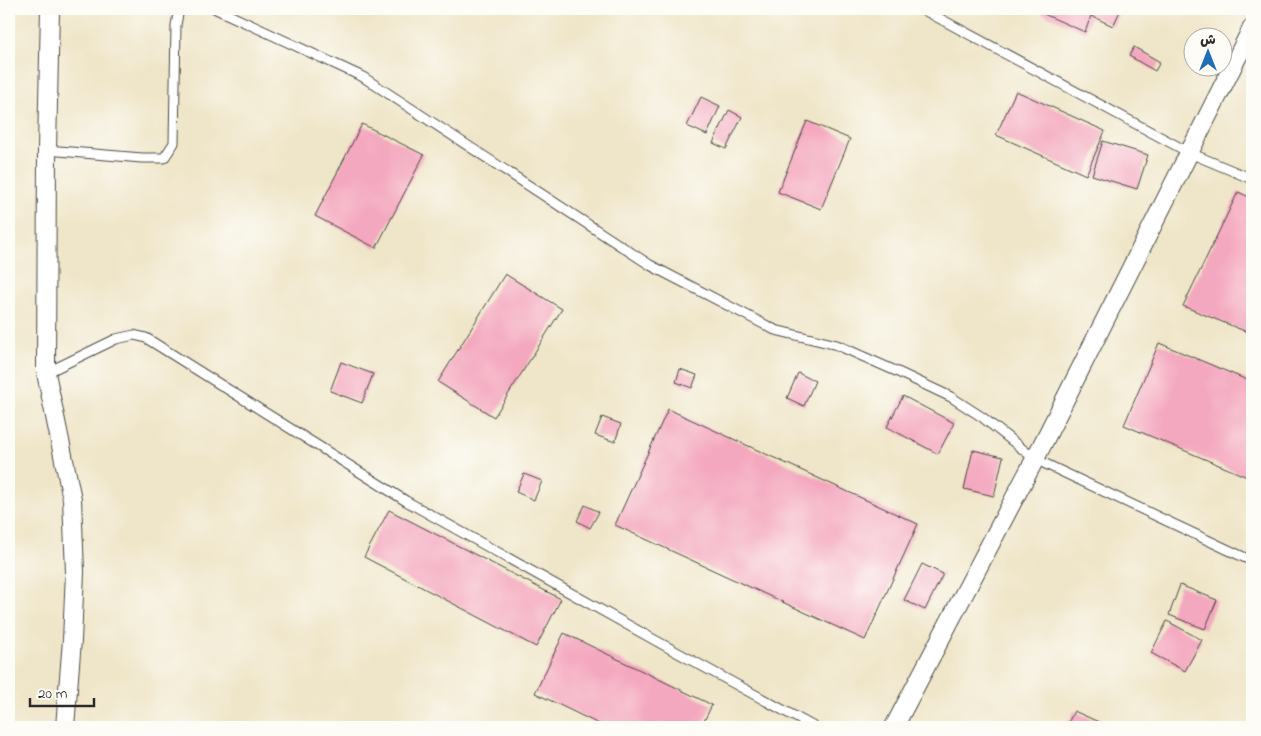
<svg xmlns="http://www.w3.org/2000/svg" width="1261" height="736" font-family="'Indie Flower','Playpen Sans Arabic',sans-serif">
<rect width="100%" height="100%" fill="#fdfcf7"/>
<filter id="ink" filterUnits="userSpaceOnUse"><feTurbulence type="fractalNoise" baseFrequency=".02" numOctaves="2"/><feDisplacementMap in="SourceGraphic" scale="10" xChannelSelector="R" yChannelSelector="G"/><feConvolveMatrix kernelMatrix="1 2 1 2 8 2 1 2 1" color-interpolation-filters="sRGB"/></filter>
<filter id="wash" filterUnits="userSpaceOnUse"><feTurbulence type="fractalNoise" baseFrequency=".0096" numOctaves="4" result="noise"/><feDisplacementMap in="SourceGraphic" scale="20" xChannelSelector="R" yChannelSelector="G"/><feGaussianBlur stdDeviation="1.12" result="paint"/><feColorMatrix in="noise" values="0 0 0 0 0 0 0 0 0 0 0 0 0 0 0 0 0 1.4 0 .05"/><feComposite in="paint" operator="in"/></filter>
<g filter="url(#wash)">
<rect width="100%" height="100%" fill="#efe5c8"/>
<g id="blocks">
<g fill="#f4a8bf">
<path d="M1032 9H1121L1113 26 1091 16 1085 32Z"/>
<path d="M1134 47 1160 62 1155 71 1129 56Z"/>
<path d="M1016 91 1105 131 1086 175 996 135Z"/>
<path d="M701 97 720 106 707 135 687 126Z"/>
<path d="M729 110 742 117 726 149 713 143Z"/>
<path d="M807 121 850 139 821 209 778 192Z"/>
<path d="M362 124 424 155 376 248 315 216Z"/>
<path d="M1103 141 1148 155 1137 189 1092 175Z"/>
<path d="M1238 192 1252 198V334L1183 306Z"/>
<path d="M505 274 562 309 494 417 438 382Z"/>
<path d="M1159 343 1252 382V479L1124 425Z"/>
<path d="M341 362 373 374 362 403 330 391Z"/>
<path d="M680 369 697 375 692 388 676 382Z"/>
<path d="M798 373 815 381 804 406 787 398Z"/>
<path d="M903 396 954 423 938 454 887 427Z"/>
<path d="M668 409 918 524 865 640 615 525Z"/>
<path d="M602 417 621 424 615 442 595 435Z"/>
<path d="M973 450 1003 457 994 496 964 489Z"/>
<path d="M524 474 542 481 534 500 516 492Z"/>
<path d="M585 505 599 512 590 528 577 521Z"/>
<path d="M389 510 561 599 536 647 364 557Z"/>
<path d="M922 564 943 574 925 610 904 600Z"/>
<path d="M1180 585 1217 600 1205 629 1169 615Z"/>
<path d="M1167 621 1202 640 1185 671 1151 653Z"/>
<path d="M564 633 712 705 701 727H605L535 693Z"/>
<path d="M1074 711 1110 727H1066Z"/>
</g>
</g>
</g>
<g filter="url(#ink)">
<use href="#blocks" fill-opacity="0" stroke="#484743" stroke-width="1"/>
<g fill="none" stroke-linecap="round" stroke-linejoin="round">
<g stroke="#484743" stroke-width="11">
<g id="service">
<path d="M216 9 363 77 650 265 775 330 837 345 898 372 951 397 982 417 1035 459 1252 561"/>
<path d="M922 9 1190 153 1252 179"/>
<path d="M47 150 142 158H164L174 143 176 25 179 9"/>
<path d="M46 373 116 339 134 335 146 338 406 501 660 643 814 727"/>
</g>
</g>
<g stroke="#484743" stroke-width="20">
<g id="minor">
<path d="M50 9 47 150 46 373 72 499 75 572 72 640 65 727"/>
<path d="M894 727 1035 459 1252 28"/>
</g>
</g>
<use href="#service" stroke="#fff" stroke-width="9"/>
<use href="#minor" stroke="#fff" stroke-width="18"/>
</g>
</g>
<rect width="1261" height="736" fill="none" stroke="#fdfcf7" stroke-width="30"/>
<g transform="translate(1208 52)"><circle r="24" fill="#fdfcf7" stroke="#a9a8a5"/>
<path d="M0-4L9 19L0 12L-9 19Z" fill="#1f6fb2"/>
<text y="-8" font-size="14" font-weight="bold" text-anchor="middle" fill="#2b2b2b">ش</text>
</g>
<path d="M30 698v8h64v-8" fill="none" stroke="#2b2b2b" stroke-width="2.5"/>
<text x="38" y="698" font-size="15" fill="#2b2b2b" stroke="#fdfcf7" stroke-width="4" paint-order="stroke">20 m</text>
</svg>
